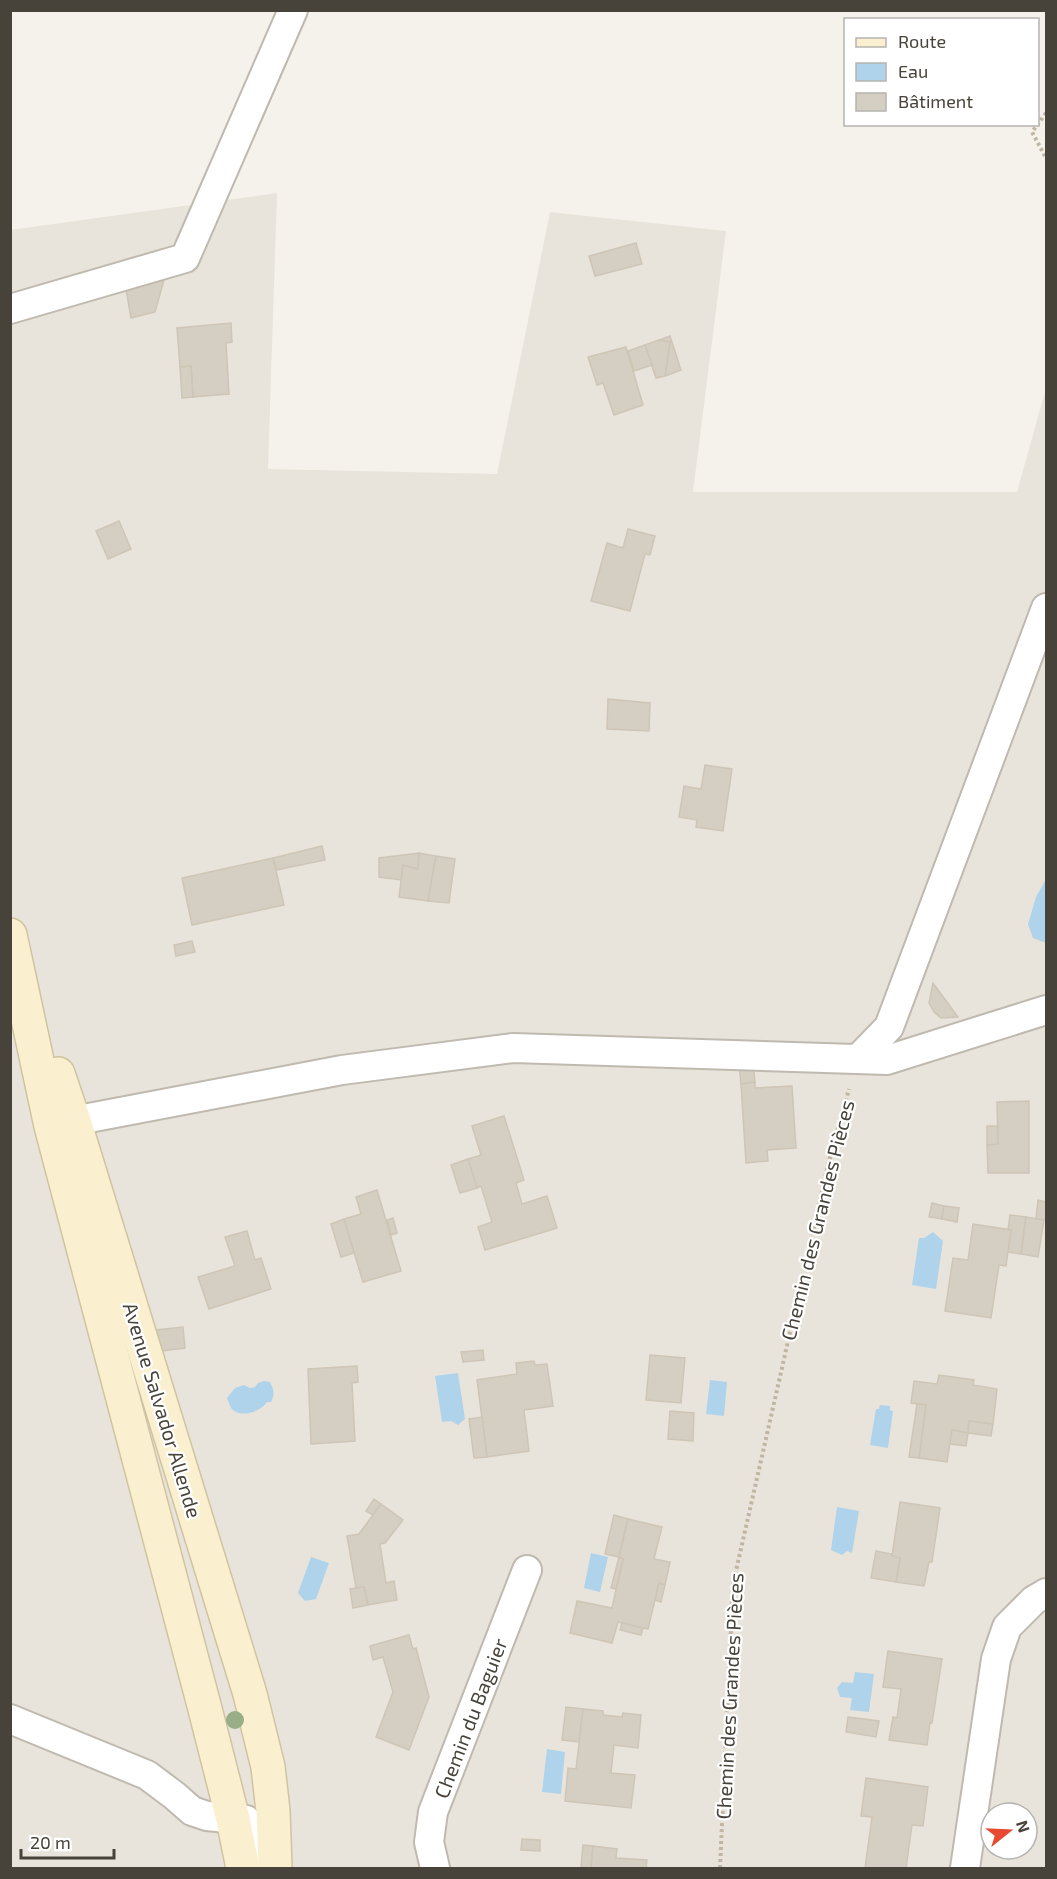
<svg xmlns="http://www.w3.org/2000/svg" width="1057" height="1879" font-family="'Exo 2',sans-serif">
<rect width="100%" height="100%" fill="#f5f2ec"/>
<path fill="#e8e4db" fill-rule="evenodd" d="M277 193 268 469 497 474 550 212 726 231 693 492H1017L1046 388V1868H11L10 230ZM991 1813H1027V1849H991Z"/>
<g fill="#afd3eb">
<path d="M1046 879V943L1033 938 1028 924 1036 897Z"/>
<path d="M933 1232 943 1241 936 1289 912 1285 919 1238H924Z"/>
<path d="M458 1373 465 1419 458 1425 451 1421 442 1422 435 1376Z"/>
<path d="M710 1380 727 1382 724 1416 706 1414Z"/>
<path d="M264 1381 270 1382C274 1390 275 1394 271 1402H267C260 1412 240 1419 231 1408 230 1406 228 1400 227 1398L235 1388 244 1385 250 1388 255 1387 258 1383Z"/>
<path d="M880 1405 890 1406V1410L893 1411 888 1448 870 1445 876 1409H879Z"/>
<path d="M837 1507 859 1511 852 1553 847 1551 842 1555 831 1550Z"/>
<path d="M591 1553 608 1557 600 1592 584 1588Z"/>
<path d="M311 1557 329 1563 316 1599 305 1601 298 1593Z"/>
<path d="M855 1672 874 1674 869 1712 850 1710 852 1698 840 1697 837 1688 842 1682 853 1683Z"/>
<path d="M547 1749 565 1752 561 1794 542 1792Z"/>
</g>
<g fill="#d5cec2" stroke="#cfc5b6" stroke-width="1.5">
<path d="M636 243 642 264 595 276 589 256Z"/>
<path d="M164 280 155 312 131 318 126 289Z"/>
<path d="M231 323 232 342 226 343 229 394 193 397 191 366 180 367 177 328Z"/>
<path d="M670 336 681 370 665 376 670 342 659 340Z"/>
<path d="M659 340 670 342 665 376 656 378 645 345Z"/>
<path d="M645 345 652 365 634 371 628 351Z"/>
<path d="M626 347 643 405 614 415 603 383 597 385 588 357Z"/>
<path d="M191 366 193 397 182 398 180 367Z"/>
<path d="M119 521 131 549 108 559 96 531Z"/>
<path d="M628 529 655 536 650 555 645 554 630 611 591 601 607 543 623 548Z"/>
<path d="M608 699 650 703 649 731 607 729Z"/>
<path d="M705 765 732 769 723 831 696 827 697 820 679 817 684 786 701 789Z"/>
<path d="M322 846 325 860 276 870 273 858Z"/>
<path d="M419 853 436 856 428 901 399 897 403 865 418 869Z"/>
<path d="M419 853 418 869 403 865 401 880 379 877V858Z"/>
<path d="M436 856 455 859 449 903 428 901Z"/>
<path d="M273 858 284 905 192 925 182 878Z"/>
<path d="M192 941 195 952 176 956 174 945Z"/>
<path d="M933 983 958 1017 941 1018 934 1012 929 1003Z"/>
<path d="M753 1064 755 1082 741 1084 739 1065Z"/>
<path d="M755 1082V1088L792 1086 796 1148 767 1150 768 1161 746 1163 741 1084Z"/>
<path d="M1029 1101V1173H988L987 1145 998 1144 997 1102Z"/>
<path d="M504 1116 524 1180 516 1183 522 1204 547 1196 557 1228 485 1250 478 1227 492 1222 481 1186 477 1188 468 1159 481 1155 472 1126Z"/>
<path d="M987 1126H997L998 1144 987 1145Z"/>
<path d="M468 1159 477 1188 460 1193 451 1165Z"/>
<path d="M377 1190 401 1271 363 1282 344 1219 361 1214 356 1197Z"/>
<path d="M1038 1200 1046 1202V1220L1036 1219Z"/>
<path d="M932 1203 944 1206 942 1219 929 1217Z"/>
<path d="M944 1206 959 1208 957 1222 942 1219Z"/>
<path d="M1010 1215 1026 1217 1021 1254 1008 1252 1011 1230H1008Z"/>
<path d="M1026 1217 1044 1220 1038 1257 1021 1254Z"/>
<path d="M393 1218 397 1233 391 1235 387 1220Z"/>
<path d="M344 1219 354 1253 341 1257 331 1224Z"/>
<path d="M973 1224 1011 1230 1006 1266 999 1265 991 1318 945 1311 953 1258 968 1260Z"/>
<path d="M247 1231 255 1260 261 1258 271 1289 209 1309 198 1277 235 1266 225 1237Z"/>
<path d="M183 1327 185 1348 162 1351 156 1330Z"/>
<path d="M483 1350 484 1360 463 1362 461 1352Z"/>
<path d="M650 1355 685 1358 681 1403 646 1400Z"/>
<path d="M534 1361 535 1365 547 1364 553 1406 524 1410 529 1451 487 1457 477 1380 517 1374 516 1363Z"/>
<path d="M357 1366 358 1382 352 1383 355 1441 311 1444 308 1369Z"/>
<path d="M939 1375 974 1380 973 1385 997 1389 993 1424 969 1421 968 1433 952 1430 947 1462 919 1458 926 1405 911 1403 914 1381 937 1384Z"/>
<path d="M917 1404 926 1405 919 1458 909 1457Z"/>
<path d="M670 1411 694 1413 693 1441 668 1439Z"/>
<path d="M482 1417 487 1457 474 1458 469 1419Z"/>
<path d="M969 1421 993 1424 991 1436 968 1433Z"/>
<path d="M952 1430 968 1433 966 1446 950 1444Z"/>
<path d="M374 1499 381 1504 373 1515 366 1511Z"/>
<path d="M900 1502 940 1508 932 1562H929L924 1586 896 1582 900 1558 892 1556Z"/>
<path d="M381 1504 403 1520 385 1543 380 1544 386 1583 394 1581 397 1600 368 1605 364 1587 356 1588 347 1536 359 1534Z"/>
<path d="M614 1515 628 1519 619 1557 605 1554Z"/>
<path d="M628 1519 662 1527 654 1559 670 1562 665 1585 659 1583 648 1629 618 1622 612 1643 570 1633 577 1601 612 1608 623 1559 619 1557Z"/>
<path d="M876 1551 892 1554V1556L900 1558 896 1582 871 1578Z"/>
<path d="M619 1557 623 1559 616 1589 611 1588Z"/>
<path d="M659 1583 665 1585 661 1602 655 1600Z"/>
<path d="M364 1587 368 1605 353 1608 350 1589Z"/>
<path d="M622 1623 643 1628 641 1635 620 1630Z"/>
<path d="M409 1635 413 1649 416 1648 429 1697 409 1750 376 1737 393 1692 383 1657 373 1660 370 1646Z"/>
<path d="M888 1651 942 1659 932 1723H930L927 1745 889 1740 893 1717 897 1718 901 1689 883 1687Z"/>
<path d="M566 1707 583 1709 579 1742 562 1740Z"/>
<path d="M583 1709 603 1711V1715L622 1717 623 1713 641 1715 638 1748 614 1745 611 1773 635 1775 631 1808 565 1801 568 1768 576 1769Z"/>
<path d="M848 1717 879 1721 876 1737 846 1732Z"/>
<path d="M866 1778 928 1787 923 1826 912 1825 906 1868H865L872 1817 861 1816Z"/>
<path d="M522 1839 540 1840V1851L521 1850Z"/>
<path d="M583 1845 593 1846 591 1868 581 1867Z"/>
<path d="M593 1846 617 1849 616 1858 647 1860 646 1868H591Z"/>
</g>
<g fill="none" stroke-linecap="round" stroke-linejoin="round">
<g stroke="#bfb9af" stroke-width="32">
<g id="street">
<path d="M10 309 185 258 293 10"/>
<path d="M858 1059 889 1027 1046 608"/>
<path d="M52 1125 342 1070 513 1048 887 1060 1046 1010"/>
<path d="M10 1719 147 1775 175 1796 192 1811 207 1816 246 1820 255 1833 260 1868"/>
<path d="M435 1868 429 1842 433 1812 527 1570"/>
<path d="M965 1868 996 1659 1007 1627 1034 1600 1046 1593"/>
</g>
</g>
<g stroke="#d0c3a0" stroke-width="36">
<g id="secondary">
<path d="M10 935 51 1126 205 1709 233 1819 243 1868"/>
<path d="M58 1074 74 1121 250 1694 268 1767 273 1811 275 1868"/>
</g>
</g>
<g stroke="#c0b5a2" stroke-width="4" stroke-dasharray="3 3" stroke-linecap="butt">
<path d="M1046 113 1032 132 1046 158"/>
<path d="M720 1868 733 1584 828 1165 849 1089"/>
</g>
<use href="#street" stroke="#fff" stroke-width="28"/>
<use href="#secondary" stroke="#faf0d0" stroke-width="33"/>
</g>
<circle fill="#98ae86" cx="235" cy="1720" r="9"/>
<g text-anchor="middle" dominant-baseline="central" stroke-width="4.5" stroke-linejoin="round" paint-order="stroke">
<g font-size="20" fill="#48433a" stroke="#fff">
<text transform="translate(817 1220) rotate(-76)">Chemin des Grandes Pièces</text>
<text transform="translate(163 1410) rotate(73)">Avenue Salvador Allende</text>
<text transform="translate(729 1696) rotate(-87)">Chemin des Grandes Pièces</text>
<text transform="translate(470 1718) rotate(-69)">Chemin du Baguier</text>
</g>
</g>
<rect width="1057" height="1879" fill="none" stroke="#48433a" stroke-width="24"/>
<rect x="844" y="18" width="195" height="108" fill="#ffffff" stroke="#b6b4b0" stroke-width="1.5"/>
<rect x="856" y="38" width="30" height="9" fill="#faf0d0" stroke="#b6b4b0" stroke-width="1.5"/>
<text x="898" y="48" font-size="18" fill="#48433a">Route</text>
<rect x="856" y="63" width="30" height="18" fill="#afd3eb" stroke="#b6b4b0" stroke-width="1.5"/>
<text x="898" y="78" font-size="18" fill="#48433a">Eau</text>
<rect x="856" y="93" width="30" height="18" fill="#d5cec2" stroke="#b6b4b0" stroke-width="1.5"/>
<text x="898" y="108" font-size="18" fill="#48433a">Bâtiment</text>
<g transform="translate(1009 1831) rotate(72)"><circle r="28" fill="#ffffff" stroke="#b6b4b0" stroke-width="1.5"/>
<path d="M0-4.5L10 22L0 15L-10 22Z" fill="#e74a31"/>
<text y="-9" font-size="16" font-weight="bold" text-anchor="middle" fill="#48433a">N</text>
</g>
<path d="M21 1849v9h93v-9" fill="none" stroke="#48433a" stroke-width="3"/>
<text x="30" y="1849" font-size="18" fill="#48433a" stroke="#ffffff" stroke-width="4.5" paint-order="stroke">20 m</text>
</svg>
